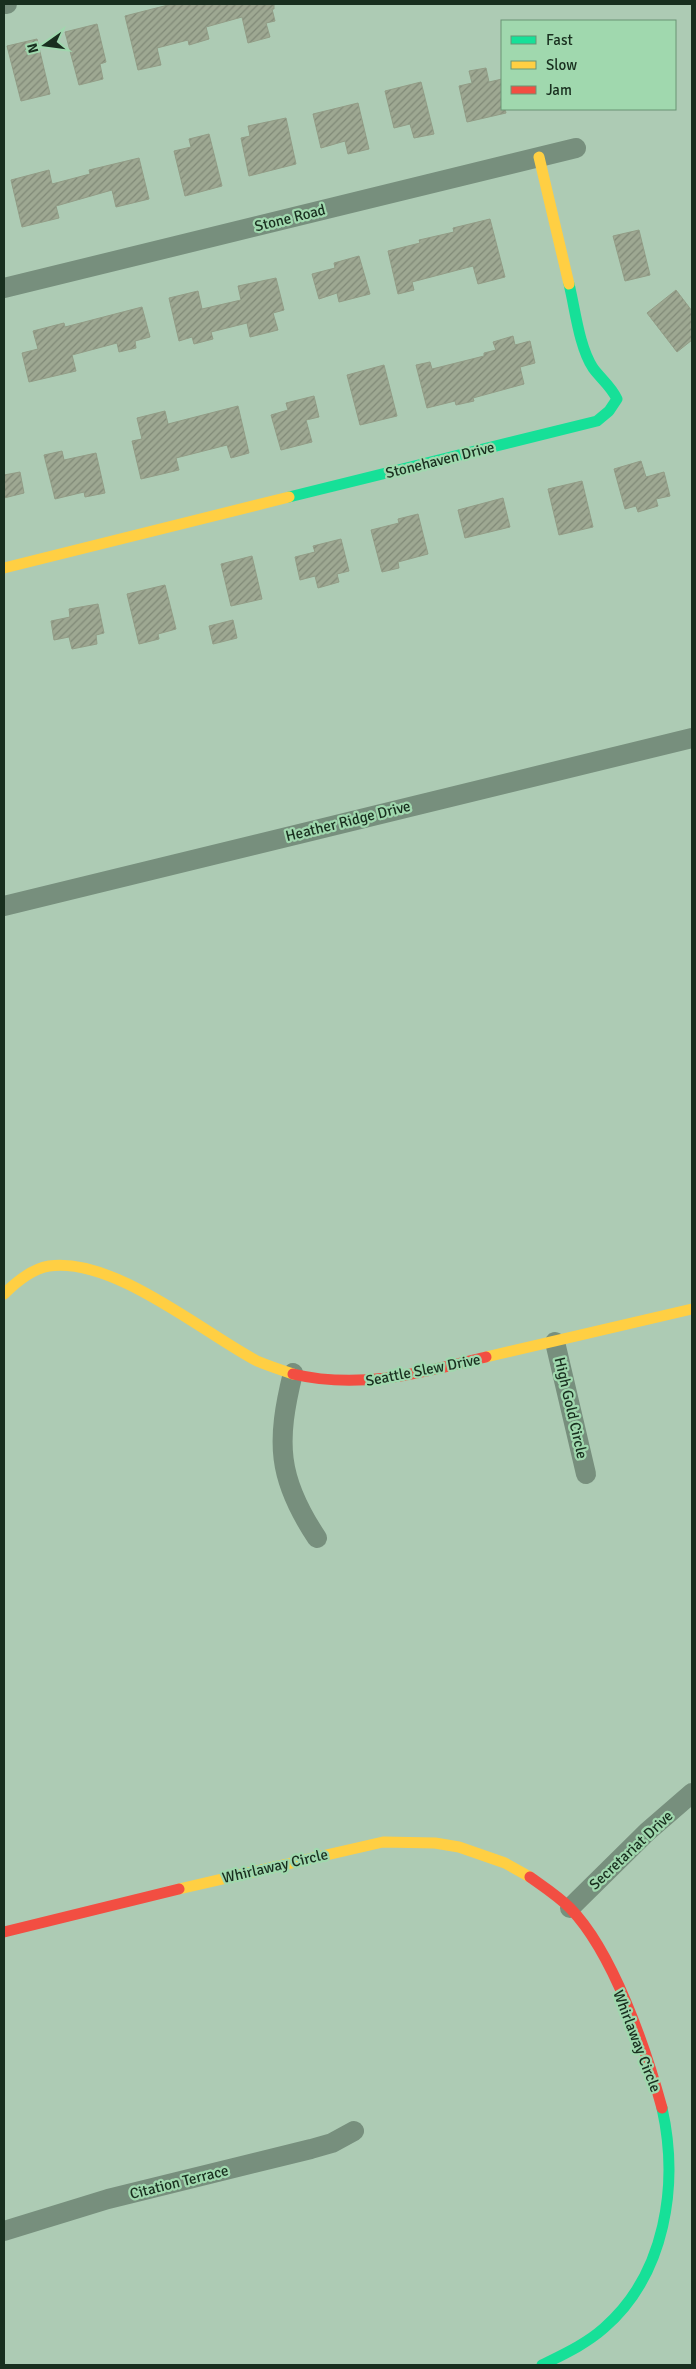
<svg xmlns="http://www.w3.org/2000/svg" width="696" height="2369" font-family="Signika,sans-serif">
<defs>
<pattern id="building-hatch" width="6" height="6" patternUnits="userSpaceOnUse" patternTransform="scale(1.25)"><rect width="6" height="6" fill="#9ea892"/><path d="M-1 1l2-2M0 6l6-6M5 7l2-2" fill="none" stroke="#808977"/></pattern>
</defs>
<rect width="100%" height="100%" fill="#adcbb4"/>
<g fill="url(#building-hatch)" stroke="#929c86">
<path d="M172 4H274V9H272L275 21 266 23 270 37 248 43 242 17 206 27 209 39 189 45 188 40 157 48 161 65 138 70 125 16Z"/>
<path d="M97 24 106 62 100 64 103 79 79 85 65 32Z"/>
<path d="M37 39 50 94 21 101 7 46Z"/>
<path d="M486 68 489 82 502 79V109H505L506 113 467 122 459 86 472 83 469 71Z"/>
<path d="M421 82 434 134 414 138 410 124 394 128 385 91Z"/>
<path d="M358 103 369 149 348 154 345 141 321 148 313 114Z"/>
<path d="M286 118 296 164 249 176 241 138 250 136 248 126Z"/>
<path d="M209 134 222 186 185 196 174 151 191 147 189 139Z"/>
<path d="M139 158 149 199 116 207 112 190 56 206 59 218 22 227 11 180 49 170 52 184 90 174 89 170Z"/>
<path d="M490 219 505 277 478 284 473 266 412 282 414 290 398 294 388 251 420 243 419 240 454 232 453 228Z"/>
<path d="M639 230 650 275 625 281 613 236Z"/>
<path d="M359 256 370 294 339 302 337 293 319 299 312 274 335 268 334 263Z"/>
<path d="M276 278 284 310 273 313 278 330 250 337 247 323 211 332 213 339 194 344 192 337 179 341 169 298 198 291 202 309 241 300 238 286Z"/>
<path d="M676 290 692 311V340L677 352 647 313Z"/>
<path d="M142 307 150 337 135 341 136 348 119 352 117 343 72 355 76 371 29 382 22 353 38 349 33 331 64 323 65 327Z"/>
<path d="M513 336 515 345 530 341 535 363 520 367 524 384 473 398 474 401 456 405 455 401 427 408 416 365 430 362 432 369 484 356V353L496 350 493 342Z"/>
<path d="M384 365 397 416 360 425 347 375Z"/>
<path d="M314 396 319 417 306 420 312 442 281 450 271 415 288 410 286 403Z"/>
<path d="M238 406 249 453 231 458 227 445 176 458 179 470 141 479 132 441 142 439 137 418 165 411 168 424Z"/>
<path d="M62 451 64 460 96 453 105 493 85 497 84 492 55 499 44 455Z"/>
<path d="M641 461 646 477 664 472 670 496 656 499 658 506 638 512 636 506 625 509 614 469Z"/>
<path d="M20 472 24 493 4 498V475Z"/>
<path d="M582 481 593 527 559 535 548 489Z"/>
<path d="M503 498 510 527 465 538 458 510Z"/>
<path d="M418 514 428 554 398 562 399 568 382 572 371 530 399 523 398 519Z"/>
<path d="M341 539 349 571 337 574 339 582 318 588 315 576 300 580 295 557 315 552 313 546Z"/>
<path d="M252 556 262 599 231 606 221 564Z"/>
<path d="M165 585 176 629 158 634 159 639 139 644 127 594Z"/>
<path d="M98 604 104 633 96 635 97 644 72 649 69 637 54 640 51 621 70 617 69 609Z"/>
<path d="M233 620 237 638 213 644 209 626Z"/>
</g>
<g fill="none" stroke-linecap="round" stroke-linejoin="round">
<g stroke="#778f7d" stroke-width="20">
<path d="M4 4H7"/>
<path d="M4 288 576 148"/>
<path d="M4 906 692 738"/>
<path d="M555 1342 586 1474"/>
<path d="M293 1373C276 1442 277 1478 317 1538"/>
<path d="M570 1908 647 1832 692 1793"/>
<path d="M4 2231 108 2199 311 2149 332 2143 354 2131"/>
</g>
<g stroke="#16e098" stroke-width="11">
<path d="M289 497 597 421 609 411 617 399C611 386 601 379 593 368 579 347 575 308 569 284"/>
<path d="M542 2365C564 2354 586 2344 604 2328 666 2274 679 2184 662 2108"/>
</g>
<g stroke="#ffcf43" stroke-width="11">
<path d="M539 157 569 284"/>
<path d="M4 568 289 497"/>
<path d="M4 1294C16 1282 31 1269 49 1266 114 1257 202 1332 257 1361 269 1366 281 1370 293 1374"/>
<path d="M486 1357 692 1309"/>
<path d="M179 1889 383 1842 435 1843 459 1847 505 1863 530 1877"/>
</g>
<g stroke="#f24e42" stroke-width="11">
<path d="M293 1374C360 1390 421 1373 486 1357"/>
<path d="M530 1877C544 1887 558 1896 570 1908 613 1952 646 2049 662 2108"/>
<path d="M4 1932 179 1889"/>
</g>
</g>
<g text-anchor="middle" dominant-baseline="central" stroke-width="4.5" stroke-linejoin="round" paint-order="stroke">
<g font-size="15" fill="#192f1f" stroke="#a0d8ae">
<text transform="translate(290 218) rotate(-14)">Stone Road</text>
<text transform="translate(440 460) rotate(-14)">Stonehaven Drive</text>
<text transform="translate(348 821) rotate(-14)">Heather Ridge Drive</text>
<text transform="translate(423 1370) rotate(-11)">Seattle Slew Drive</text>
<text transform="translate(571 1408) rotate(77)">High Gold Circle</text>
<text transform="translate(631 1850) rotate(-43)">Secretariat Drive</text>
<text transform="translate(275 1866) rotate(-13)">Whirlaway Circle</text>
<text transform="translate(637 2041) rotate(69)">Whirlaway Circle</text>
<text transform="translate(179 2182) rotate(-14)">Citation Terrace</text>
</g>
</g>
<rect width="696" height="2369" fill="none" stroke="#192f1f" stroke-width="10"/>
<rect x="501" y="20" width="175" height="90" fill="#a0d8ae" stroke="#6a9475"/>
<rect x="511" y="36" width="25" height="8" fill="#16e098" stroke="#6a9475"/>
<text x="546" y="45" font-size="15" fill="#192f1f">Fast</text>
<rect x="511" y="61" width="25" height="8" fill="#ffcf43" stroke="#6a9475"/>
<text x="546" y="70" font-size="15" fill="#192f1f">Slow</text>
<rect x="511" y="86" width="25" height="8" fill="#f24e42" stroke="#6a9475"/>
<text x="546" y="95" font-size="15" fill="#192f1f">Jam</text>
<g transform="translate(45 45) rotate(256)" stroke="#a0d8ae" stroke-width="4" paint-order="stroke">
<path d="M0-4L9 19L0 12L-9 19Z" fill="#192f1f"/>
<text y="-8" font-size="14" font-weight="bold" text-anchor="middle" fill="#192f1f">N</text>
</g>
</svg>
